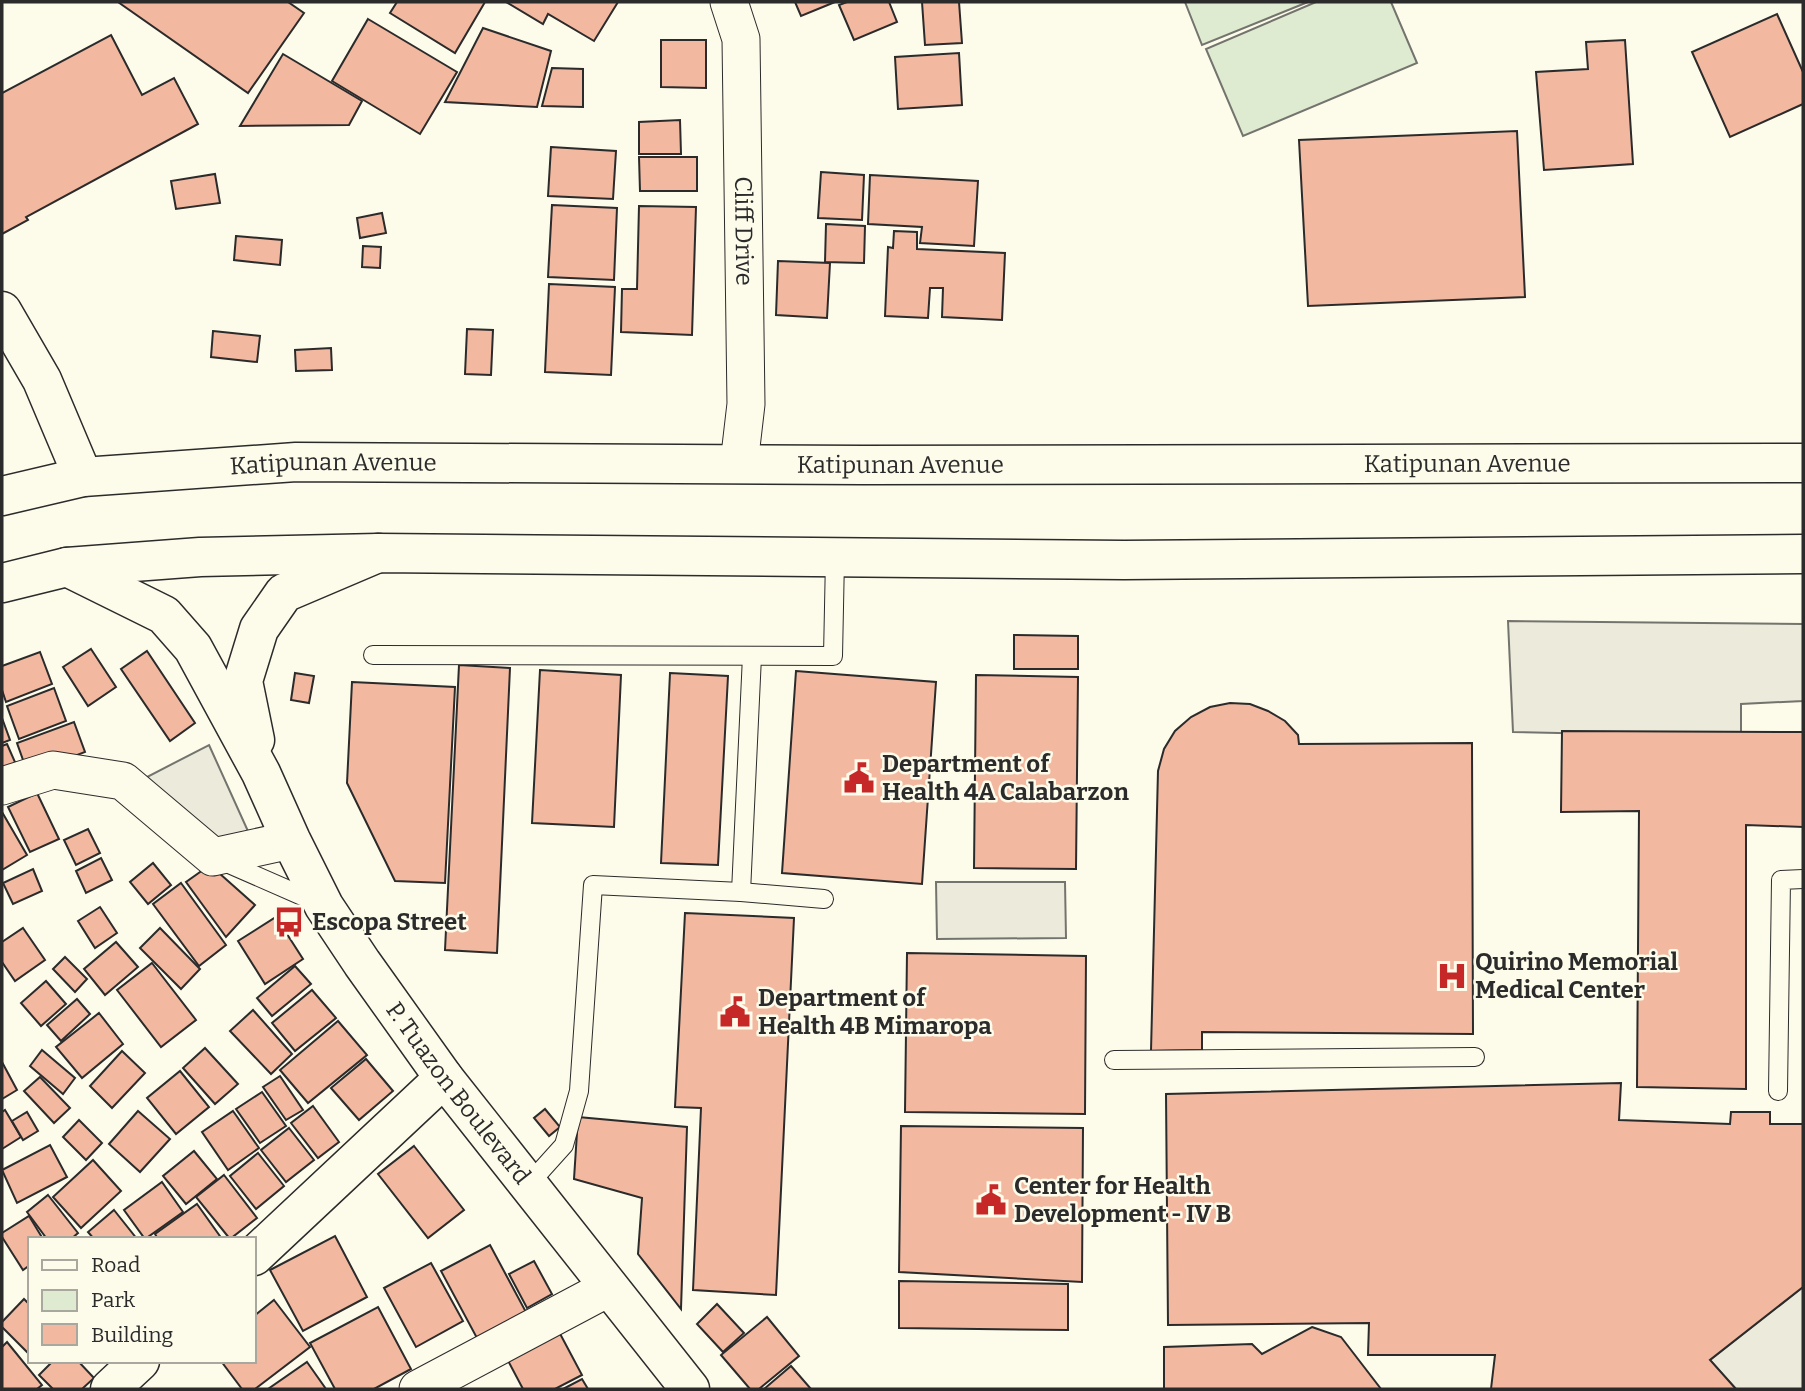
<svg xmlns="http://www.w3.org/2000/svg" width="1805" height="1391" font-family="Bitter,serif">
<rect width="100%" height="100%" fill="#fdfbea"/>
<g fill="#deebd1" stroke="#74746e" stroke-width="2">
<path d="M1185 2H1308L1202 45Z"/>
<path d="M1316 2H1391L1417 63 1243 136 1206 49Z"/>
</g>
<g fill="#eceadb" stroke="#74746e" stroke-width="2">
<path d="M1508 621 1803 624V701L1741 704V737L1513 732Z"/>
<path d="M209 745 252 840 214 846 147 777Z"/>
<path d="M936 882H1065L1066 938 937 939Z"/>
<path d="M1803 1287V1389H1736L1710 1360Z"/>
</g>
<g fill="#f2b8a0" stroke="#2b2b2b" stroke-width="2">
<path d="M118 2H288L304 13 248 93Z"/>
<path d="M397 2H485L455 53 390 13Z"/>
<path d="M506 2H618L594 41 548 14 543 24Z"/>
<path d="M795 2H835L801 16Z"/>
<path d="M847 2H889L897 22 854 40 839 5Z"/>
<path d="M922 2H959L962 43 925 45Z"/>
<path d="M1777 14 1803 72V104L1730 137 1692 52Z"/>
<path d="M368 19 457 72 420 134 332 81Z"/>
<path d="M483 28 551 51 537 107 445 102Z"/>
<path d="M111 35 142 95 174 78 198 124 26 217 28 220 2 234V93Z"/>
<path d="M661 40H706V88L661 87Z"/>
<path d="M1625 40 1633 164 1544 170 1536 72 1588 69 1586 42Z"/>
<path d="M959 53 962 105 898 109 895 57Z"/>
<path d="M283 54 362 101 349 125 240 126Z"/>
<path d="M552 68 583 69V107L542 106Z"/>
<path d="M680 120 681 154H639V122Z"/>
<path d="M1517 131 1525 297 1308 306 1299 140Z"/>
<path d="M551 147 616 151 613 199 548 196Z"/>
<path d="M639 157H697V191H640Z"/>
<path d="M821 172 864 175 862 220 818 218Z"/>
<path d="M215 174 220 203 176 209 171 181Z"/>
<path d="M870 175 978 181 974 246 920 243 922 227 868 224Z"/>
<path d="M552 205 617 208 614 280 548 277Z"/>
<path d="M639 206 696 207 692 335 621 332 622 289H637Z"/>
<path d="M382 213 386 233 360 238 357 218Z"/>
<path d="M826 224 865 226 864 263 825 262Z"/>
<path d="M894 231 917 232V249L1005 253 1002 320 942 317 943 288H930L928 318 885 316 888 247 893 248Z"/>
<path d="M236 236 282 240 280 265 234 260Z"/>
<path d="M363 246 381 247 380 268 362 267Z"/>
<path d="M778 261 830 263 827 318 776 315Z"/>
<path d="M549 284 615 287 611 375 545 372Z"/>
<path d="M467 329 493 330 491 375 465 374Z"/>
<path d="M213 331 260 336 257 362 211 357Z"/>
<path d="M331 348 332 370 296 371 295 350Z"/>
<path d="M1014 635 1078 636V669H1014Z"/>
<path d="M91 649 116 687 88 706 63 667Z"/>
<path d="M147 651 195 723 170 741 121 669Z"/>
<path d="M40 652 52 684 6 702 2 690V666Z"/>
<path d="M459 665 510 668 497 953 445 950Z"/>
<path d="M540 670 621 675 614 827 532 823Z"/>
<path d="M796 671 936 682 922 884 782 873Z"/>
<path d="M295 673 314 676 309 703 291 700Z"/>
<path d="M670 673 728 676 718 865 661 863Z"/>
<path d="M976 675 1078 677 1076 869 974 868Z"/>
<path d="M352 682 455 687 445 883 395 881 347 783Z"/>
<path d="M54 688 66 721 19 739 7 706Z"/>
<path d="M1230 703 1250 704 1268 711 1285 721 1298 735 1299 744 1472 743 1473 1034 1202 1032V1050L1151 1051 1158 771 1164 749 1175 731 1191 717 1210 707Z"/>
<path d="M2 718 10 740 2 743Z"/>
<path d="M74 722 85 752 28 774 17 743Z"/>
<path d="M1562 731 1803 732V827L1746 825V1089L1637 1087 1639 811 1561 812Z"/>
<path d="M7 744 18 769 2 776V746Z"/>
<path d="M37 793 59 839 30 852 8 807Z"/>
<path d="M2 812 27 855 2 870Z"/>
<path d="M88 829 100 853 76 865 64 840Z"/>
<path d="M101 858 112 880 86 893 76 871Z"/>
<path d="M153 863 171 885 148 904 130 882Z"/>
<path d="M210 865 255 905 226 937 186 882Z"/>
<path d="M33 869 42 891 13 904 3 883Z"/>
<path d="M181 883 226 945 199 966 153 904Z"/>
<path d="M100 907 117 933 95 948 78 921Z"/>
<path d="M685 913 794 918 776 1295 693 1290 701 1108 675 1107Z"/>
<path d="M276 917 303 959 265 984 238 941Z"/>
<path d="M23 928 45 960 15 981 2 962V942Z"/>
<path d="M160 928 200 969 181 989 140 948Z"/>
<path d="M116 942 138 967 105 995 84 969Z"/>
<path d="M907 953 1086 956 1085 1114 905 1112Z"/>
<path d="M65 957 87 979 75 992 53 969Z"/>
<path d="M152 963 196 1020 161 1047 117 990Z"/>
<path d="M295 966 311 984 272 1016 257 998Z"/>
<path d="M46 981 66 1004 41 1026 21 1003Z"/>
<path d="M312 990 336 1018 295 1051 272 1023Z"/>
<path d="M77 999 90 1014 61 1041 47 1025Z"/>
<path d="M253 1010 292 1054 271 1074 230 1031Z"/>
<path d="M99 1013 123 1044 82 1078 56 1047Z"/>
<path d="M338 1021 367 1055 308 1103 280 1070Z"/>
<path d="M205 1048 238 1084 215 1104 183 1068Z"/>
<path d="M42 1050 75 1078 63 1094 30 1066Z"/>
<path d="M122 1051 145 1073 112 1108 90 1086Z"/>
<path d="M366 1059 393 1091 359 1120 331 1088Z"/>
<path d="M2 1062 17 1090 2 1099Z"/>
<path d="M180 1071 209 1107 176 1134 147 1098Z"/>
<path d="M280 1076 303 1110 286 1120 263 1087Z"/>
<path d="M40 1077 70 1108 54 1123 24 1091Z"/>
<path d="M1621 1083 1619 1120 1730 1124 1731 1112H1770V1124H1803V1287L1710 1360 1736 1389H1491L1495 1355H1368L1369 1323 1168 1325 1166 1094Z"/>
<path d="M262 1092 286 1126 260 1143 236 1109Z"/>
<path d="M313 1106 339 1142 318 1158 291 1123Z"/>
<path d="M545 1109 560 1127 549 1136 534 1118Z"/>
<path d="M5 1110 21 1137 2 1149V1112Z"/>
<path d="M138 1111 170 1139 140 1172 109 1144Z"/>
<path d="M233 1111 259 1148 228 1170 202 1132Z"/>
<path d="M27 1112 38 1131 23 1140 12 1121Z"/>
<path d="M578 1117 687 1127 681 1309 638 1254 642 1198 574 1179Z"/>
<path d="M79 1120 102 1143 86 1160 63 1137Z"/>
<path d="M901 1126 1083 1128 1082 1282 899 1272Z"/>
<path d="M289 1128 314 1160 286 1182 261 1150Z"/>
<path d="M50 1145 67 1177 17 1203 2 1170Z"/>
<path d="M414 1146 464 1210 428 1238 378 1174Z"/>
<path d="M194 1151 217 1179 186 1204 163 1176Z"/>
<path d="M258 1153 284 1186 256 1209 230 1176Z"/>
<path d="M93 1160 121 1191 81 1228 53 1197Z"/>
<path d="M224 1175 257 1218 230 1239 196 1197Z"/>
<path d="M162 1182 183 1212 145 1239 124 1210Z"/>
<path d="M48 1195 78 1233 71 1239H47L27 1212Z"/>
<path d="M197 1204 222 1239H158L155 1234Z"/>
<path d="M114 1210 137 1239H94L88 1232Z"/>
<path d="M29 1216 43 1239H30V1265L23 1270 2 1237V1233Z"/>
<path d="M335 1236 367 1297 303 1331 270 1270Z"/>
<path d="M490 1245 527 1314 478 1340 441 1271Z"/>
<path d="M534 1261 552 1294 527 1308 509 1274Z"/>
<path d="M431 1263 463 1321 416 1347 384 1288Z"/>
<path d="M899 1281 1068 1284V1330L899 1328Z"/>
<path d="M24 1299 30 1305V1355L2 1327V1322Z"/>
<path d="M274 1300 310 1347 255 1389H242L221 1361H254V1316Z"/>
<path d="M717 1304 744 1333 723 1352 697 1324Z"/>
<path d="M378 1307 411 1369 374 1389H335L310 1343Z"/>
<path d="M767 1317 799 1356 759 1389H750L721 1355Z"/>
<path d="M1312 1327 1341 1337 1381 1389H1164V1347L1252 1344 1262 1354Z"/>
<path d="M557 1328 582 1375 555 1389H523L505 1355Z"/>
<path d="M7 1342 42 1385 37 1389H2V1347Z"/>
<path d="M53 1361H78L94 1378 82 1389H53L39 1375Z"/>
<path d="M307 1362 326 1389H268Z"/>
<path d="M791 1366 811 1389H764Z"/>
<path d="M582 1379 588 1389H563Z"/>
</g>
<g fill="none" stroke-linecap="round" stroke-linejoin="round">
<g stroke="#2b2b2b" stroke-width="20">
<g id="lane">
<path d="M373 655 833 656 835 558"/>
<path d="M220 860 316 902"/>
<path d="M741 892 752 656"/>
<path d="M1114 1060 1475 1057"/>
<path d="M1778 1091 1781 880 1803 879"/>
<path d="M528 1185 564 1145 579 1091 593 885 741 892 824 899"/>
</g>
</g>
<g stroke="#2b2b2b" stroke-width="39">
<g id="street">
<path id="s1" d="M729 2 741 39 746 404 739 464"/>
<path d="M2 786 53 770 123 781 213 857 291 840"/>
<path d="M418 1389 608 1288"/>
</g>
</g>
<g stroke="#2b2b2b" stroke-width="41">
<g id="secondary">
<path d="M2 311 42 380 83 477"/>
<path id="s2" d="M67 567 164 615 193 648 261 773 291 840 324 906 362 963 444 1078 690 1389"/>
<path d="M255 740 243 681 259 629 284 593 378 553"/>
<path d="M254 1256 444 1078"/>
<path d="M110 1389 140 1361"/>
</g>
</g>
<g stroke="#2b2b2b" stroke-width="41">
<g id="primary">
<path id="s3" d="M2 496 83 477 296 462 863 465 1803 463"/>
<path d="M2 583 67 567 200 557 378 553 1124 560 1803 554"/>
</g>
</g>
<use href="#lane" stroke="#fdfbea" stroke-width="18"/>
<use href="#street" stroke="#fdfbea" stroke-width="37"/>
<use href="#secondary" stroke="#fdfbea" stroke-width="38"/>
<use href="#primary" stroke="#fdfbea" stroke-width="38"/>
</g>
<defs>
<g id="civic-bare" transform="scale(2.415)"><path d="M-.6-6.5H3V-4.5H.6V-3L4-1V1h2V6H-6V1h2V-1L-.6-3ZM-1.2 2.5V6h2.4V2.5Z" fill="#c62828" stroke="#fdfbea" stroke-width="2.5" paint-order="stroke"/></g>
<g id="bus-bare" transform="scale(2.415)"><path d="M-5-6H5V4H4V6H2V4H-2V6H-4V4H-5ZM-3.5-4V0h7V-4ZM-3.5 1.2v1.5H-2V1.2ZM2 1.2v1.5H3.5V1.2Z" fill="#c62828" stroke="#fdfbea" stroke-width="2.5" paint-order="stroke"/></g>
<g id="hospital-bare" transform="scale(2.415)"><path d="M-5-5h3v3.5h4V-5h3V5h-3V1.5h-4V5h-3Z" fill="#c62828" stroke="#fdfbea" stroke-width="2.5" paint-order="stroke"/></g>
</defs>
<g fill-rule="evenodd">
<use href="#civic-bare" x="859" y="778"/>
<use href="#bus-bare" x="289" y="922"/>
<use href="#hospital-bare" x="1452" y="976"/>
<use href="#civic-bare" x="735" y="1012"/>
<use href="#civic-bare" x="991" y="1200"/>
</g>
<g text-anchor="middle" dominant-baseline="central" stroke-width="5" stroke-linejoin="round" paint-order="stroke">
<g font-size="24" fill="#2b2b2b" stroke="#fdfbea">
<text stroke="none"><textPath href="#s1" startOffset="231">Cliff Drive</textPath></text>
<text stroke="none"><textPath href="#s3" startOffset="1468">Katipunan Avenue</textPath></text>
<text stroke="none"><textPath href="#s3" startOffset="334">Katipunan Avenue</textPath></text>
<text stroke="none"><textPath href="#s3" startOffset="901">Katipunan Avenue</textPath></text>
<text stroke="none"><textPath href="#s2" startOffset="672">P. Tuazon Boulevard</textPath></text>
</g>
<g font-size="24" font-weight="bold" fill="#2b2b2b" stroke="#fdfbea" text-anchor="start">
<text x="882" y="764">Department of<tspan x="882" dy="28">Health 4A Calabarzon</tspan></text>
<text x="312" y="922">Escopa Street</text>
<text x="1475" y="962">Quirino Memorial<tspan x="1475" dy="28">Medical Center</tspan></text>
<text x="758" y="998">Department of<tspan x="758" dy="28">Health 4B Mimaropa</tspan></text>
<text x="1014" y="1186">Center for Health<tspan x="1014" dy="28">Development - IV B</tspan></text>
</g>
</g>
<rect width="1805" height="1391" fill="none" stroke="#2b2b2b" stroke-width="7"/>
<rect x="28" y="1237" width="228" height="126" fill="#fdfbea" stroke="#a9a89e" stroke-width="2"/>
<rect x="42" y="1260" width="35" height="10" fill="#fdfbea" stroke="#a9a89e" stroke-width="2"/>
<text x="91" y="1272" font-size="21" fill="#2b2b2b">Road</text>
<rect x="42" y="1290" width="35" height="21" fill="#deebd1" stroke="#a9a89e" stroke-width="2"/>
<text x="91" y="1307" font-size="21" fill="#2b2b2b">Park</text>
<rect x="42" y="1324" width="35" height="21" fill="#f2b8a0" stroke="#a9a89e" stroke-width="2"/>
<text x="91" y="1342" font-size="21" fill="#2b2b2b">Building</text>
</svg>
